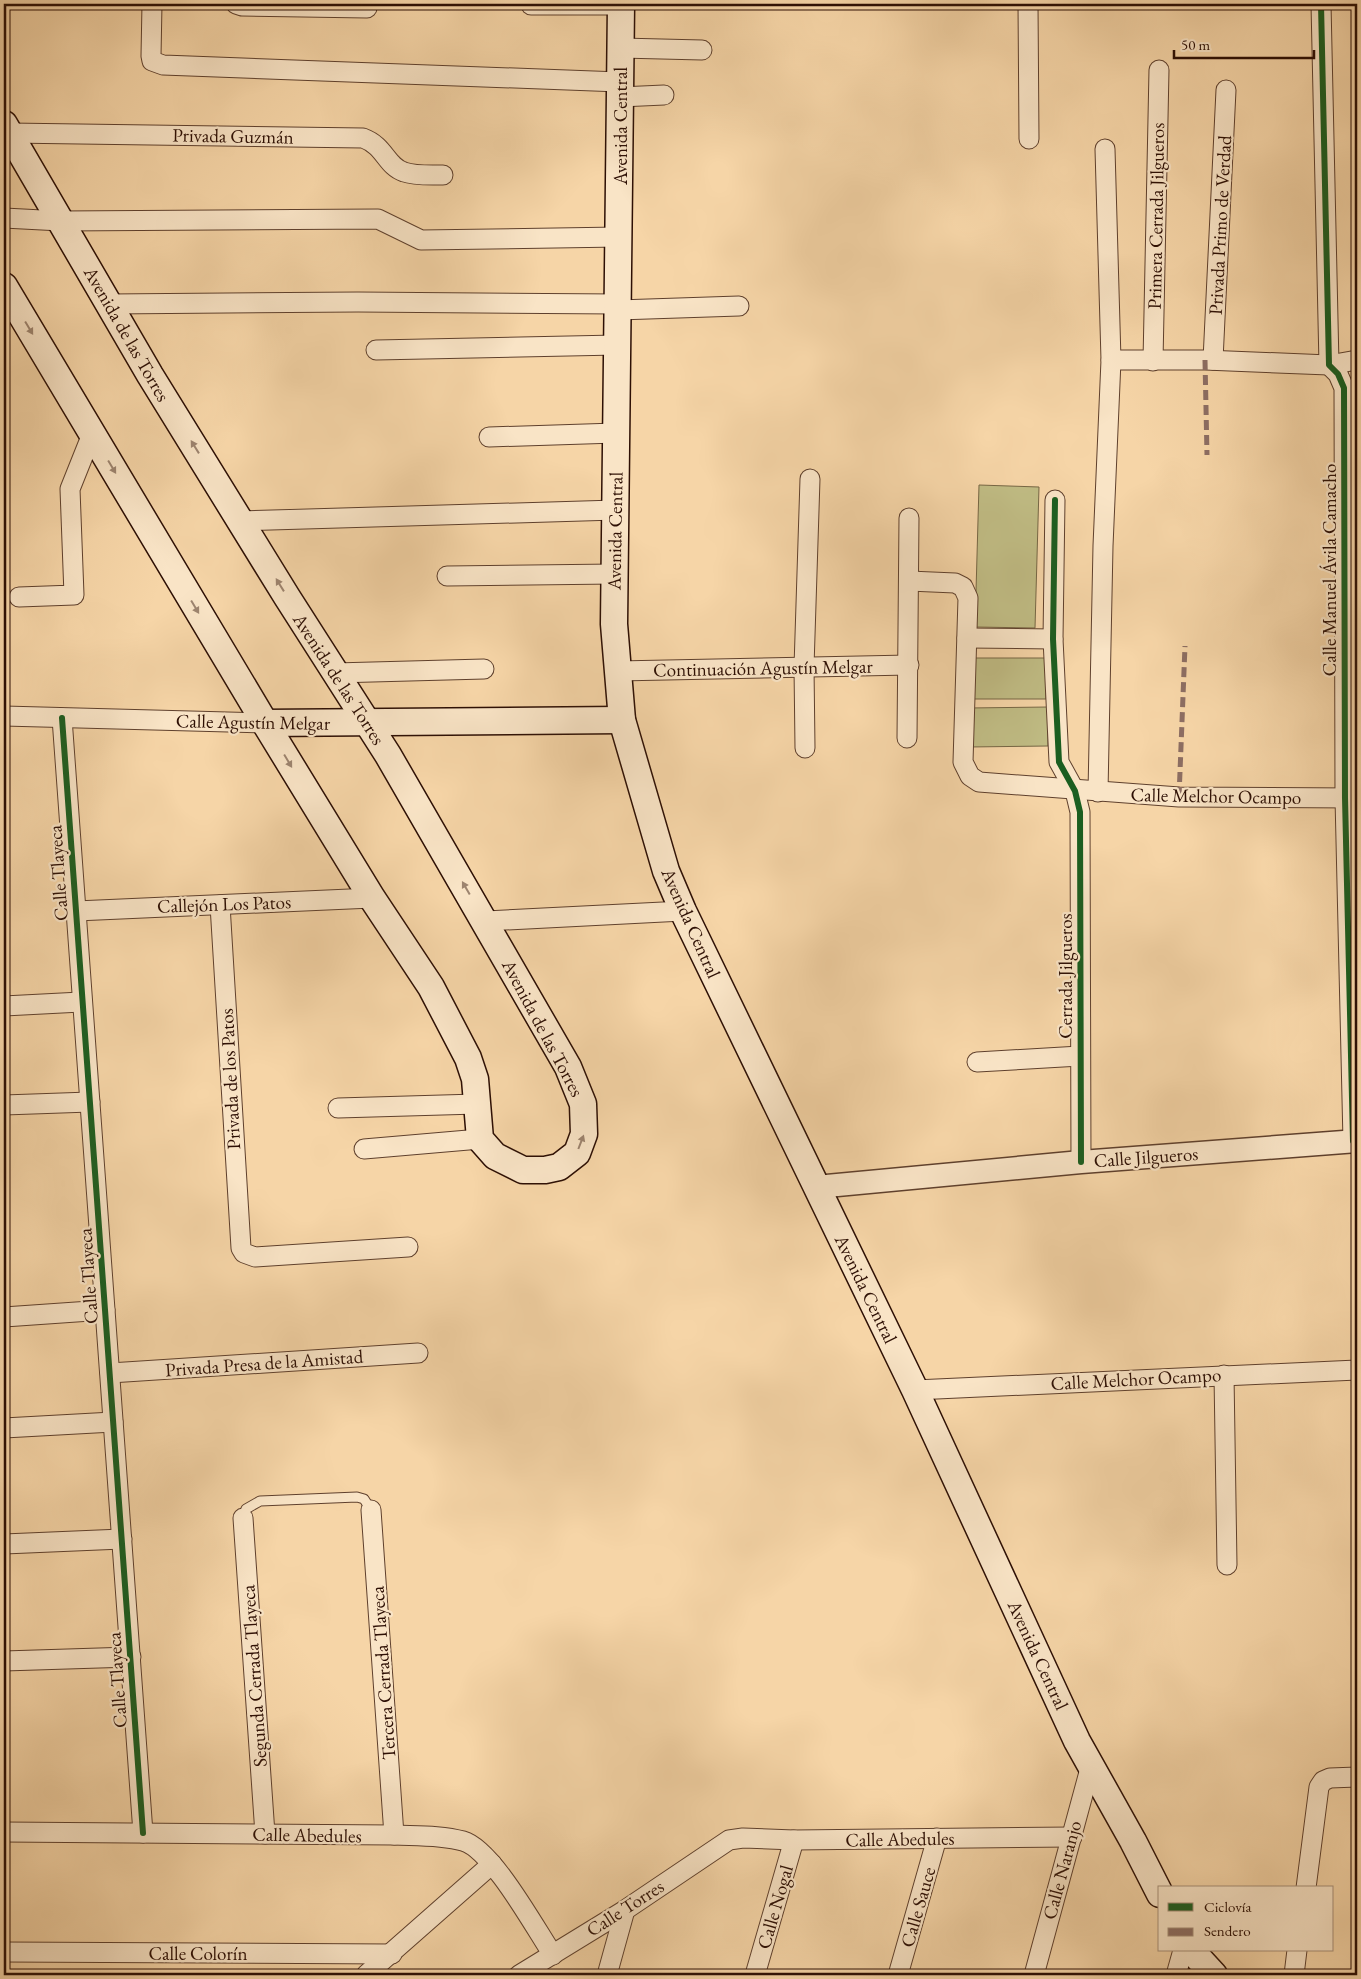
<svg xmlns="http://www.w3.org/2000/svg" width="1361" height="1979" font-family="'EB Garamond',serif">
<rect width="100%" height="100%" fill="#f6d5a7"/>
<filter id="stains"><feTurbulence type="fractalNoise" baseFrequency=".004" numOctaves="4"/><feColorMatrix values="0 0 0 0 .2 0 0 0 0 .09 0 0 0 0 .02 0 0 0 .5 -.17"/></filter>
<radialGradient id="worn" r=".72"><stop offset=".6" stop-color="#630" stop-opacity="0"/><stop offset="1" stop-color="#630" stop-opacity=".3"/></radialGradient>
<g fill="#c0bc84" stroke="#766644">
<path d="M979 485 1039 487 1035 628 975 627Z"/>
<rect x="971" y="658" width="75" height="41"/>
<path d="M1048 707V746L969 747 968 708Z"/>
</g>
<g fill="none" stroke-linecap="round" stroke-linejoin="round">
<g stroke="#5f402d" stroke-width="11">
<path id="service" d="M243 1518 246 1509 260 1501 357 1497 364 1499 371 1510"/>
</g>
<g stroke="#5f402d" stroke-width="21">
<g id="minor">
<path d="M152 4 151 56 152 61 163 65 620 82"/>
<path d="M236 4 242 6 367 8"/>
<path d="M1028 4 1029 139"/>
<path d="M1321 4 1329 365 1338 374 1344 388 1345 798 1353 1141"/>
<path d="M531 5H621"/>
<path d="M621 48 702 50"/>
<path d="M620 97 664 95"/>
<path d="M9 133 363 138C385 146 386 166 404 172 415 176 431 175 443 175"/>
<path d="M4 218 61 221 378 219 421 240 619 237"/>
<path d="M110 304 358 302 618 304"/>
<path d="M618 310 739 306"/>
<path d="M376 350 617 345"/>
<path d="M1111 360H1205L1329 365 1357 360"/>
<path d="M1213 360 1226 90"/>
<path d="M1153 361 1159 70"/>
<path d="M489 437 616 433"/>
<path d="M1055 500 1053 639 1059 762 1075 791 1080 812 1081 1162"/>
<path d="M240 521 616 510"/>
<path d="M447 576 615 574"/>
<path d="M909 581 955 583 963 587 968 598 963 762 970 776 979 782 1179 797 1356 798"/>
<path d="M19 597 74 595 70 489 92 434"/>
<path d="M967 638 1053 639"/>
<path d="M618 671 909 665"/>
<path d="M335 673 484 669"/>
<path d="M4 716 265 723"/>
<path d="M62 718 143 1833"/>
<path d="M907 738 909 518"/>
<path d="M805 748 804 667 810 479"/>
<path d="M1098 792 1103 546 1111 360 1105 149"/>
<path d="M220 905 241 1248 244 1253 255 1257 408 1247"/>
<path d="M76 911 372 898"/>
<path d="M486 921 683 911"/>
<path d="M4 1006 81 1002"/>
<path d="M977 1062 1080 1056"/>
<path d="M4 1105 90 1102"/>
<path d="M338 1108 477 1104"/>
<path d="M364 1149 480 1139"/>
<path d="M4 1317 105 1310"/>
<path d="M110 1373 418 1353"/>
<path d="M1224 1375 1227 1565"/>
<path d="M915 1390 1357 1370"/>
<path d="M4 1428 113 1422"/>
<path d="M371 1510 394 1835"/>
<path d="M243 1518 265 1834"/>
<path d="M4 1544 122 1539"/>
<path d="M4 1661 131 1657"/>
<path d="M4 1832 394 1835C417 1836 441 1835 463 1841 492 1849 535 1928 553 1955"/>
<path d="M1306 1888 1319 1787 1323 1781 1330 1778 1357 1777"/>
<path d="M4 1952 392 1954"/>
<path d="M366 1975 492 1864"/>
<path d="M519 1975 625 1910 729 1840 743 1838 794 1840 1072 1837"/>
<path d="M607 1975 625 1910"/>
<path d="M755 1975 794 1840"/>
<path d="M898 1975 937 1838"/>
<path d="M1034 1975 1091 1765"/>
<path d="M1176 1975 1183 1950"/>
<path d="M1294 1975 1297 1950"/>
</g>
</g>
<g stroke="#5f402d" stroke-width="25">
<path id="tertiary" d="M816 1187 1081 1162 1357 1141"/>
</g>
<g stroke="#2d0f04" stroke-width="29">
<g id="secondary">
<path d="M621 4 614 624 622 720 666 871 683 911 915 1390 1077 1741 1133 1841 1160 1894"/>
<path d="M4 124 150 375 287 597 388 755 568 1067 583 1104 584 1134 577 1153 559 1167 545 1170H523L495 1156 480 1139 475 1079 468 1058 431 987 372 898 265 723 4 286"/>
<path d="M265 723 622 720"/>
<path d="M1191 1950 1214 1975"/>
</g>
</g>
<use href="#service" stroke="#f9e4c6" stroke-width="9"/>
<use href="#minor" stroke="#f9e4c6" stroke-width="19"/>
<use href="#tertiary" stroke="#f9e4c6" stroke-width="22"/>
<use href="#secondary" stroke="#f9e4c6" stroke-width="26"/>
<g stroke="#8d6e63" stroke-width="5" stroke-dasharray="10 5" stroke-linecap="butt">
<path d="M1205 360 1207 455"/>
<path d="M1179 797 1185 646"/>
</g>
<g stroke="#f9e4c6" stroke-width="9">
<g id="cycleway">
<path d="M1321 4 1329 365 1338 374 1344 388 1345 798 1353 1141"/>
<path d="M1055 500 1053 639 1059 762 1075 791 1080 812 1081 1162"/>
<path d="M62 718 143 1833"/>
</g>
</g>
<use href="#cycleway" stroke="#1b5e20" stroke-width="6"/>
</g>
<defs><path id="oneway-solid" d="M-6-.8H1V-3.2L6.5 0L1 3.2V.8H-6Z" transform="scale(1.25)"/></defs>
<g fill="#9d846f">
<use href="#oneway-solid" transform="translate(29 328) rotate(59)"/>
<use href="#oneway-solid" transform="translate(195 447) rotate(-122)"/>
<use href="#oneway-solid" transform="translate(112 467) rotate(59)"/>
<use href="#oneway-solid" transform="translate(280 585) rotate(-122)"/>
<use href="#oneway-solid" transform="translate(195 607) rotate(59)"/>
<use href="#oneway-solid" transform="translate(288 761) rotate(59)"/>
<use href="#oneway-solid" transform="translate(466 888) rotate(-120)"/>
<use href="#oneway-solid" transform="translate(581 1142) rotate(-69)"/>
</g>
<g text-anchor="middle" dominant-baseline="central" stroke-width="4.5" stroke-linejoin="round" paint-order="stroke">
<g font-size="19" fill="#2d0f04" stroke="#f9e4c6">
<text transform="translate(620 126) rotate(-90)">Avenida Central</text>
<text transform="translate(233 136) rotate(1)">Privada Guzmán</text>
<text transform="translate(1156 216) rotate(-89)">Primera Cerrada Jilgueros</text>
<text transform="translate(1220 225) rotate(-87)">Privada Primo de Verdad</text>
<text transform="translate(127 334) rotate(60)">Avenida de las Torres</text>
<text transform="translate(615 531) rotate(-89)">Avenida Central</text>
<text transform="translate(1329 570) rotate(-90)">Calle Manuel Ávila Camacho</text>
<text transform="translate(763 668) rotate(-1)">Continuación Agustín Melgar</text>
<text transform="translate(339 679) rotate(57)">Avenida de las Torres</text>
<text transform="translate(253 722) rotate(1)">Calle Agustín Melgar</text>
<text transform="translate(1216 796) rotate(1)">Calle Melchor Ocampo</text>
<text transform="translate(58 873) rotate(-94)">Calle Tlayeca</text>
<text transform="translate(224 904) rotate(-2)">Callejón Los Patos</text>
<text transform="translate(691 923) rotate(66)">Avenida Central</text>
<text transform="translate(1065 976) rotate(-90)">Cerrada Jilgueros</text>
<text transform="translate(543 1028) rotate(62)">Avenida de las Torres</text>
<text transform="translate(230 1079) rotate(-93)">Privada de los Patos</text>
<text transform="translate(1146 1157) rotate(-4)">Calle Jilgueros</text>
<text transform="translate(88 1276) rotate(-94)">Calle Tlayeca</text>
<text transform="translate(866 1289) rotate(64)">Avenida Central</text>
<text transform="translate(264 1363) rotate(-4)">Privada Presa de la Amistad</text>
<text transform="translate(1136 1379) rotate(-3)">Calle Melchor Ocampo</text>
<text transform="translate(1038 1655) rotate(65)">Avenida Central</text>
<text transform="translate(383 1673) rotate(-94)">Tercera Cerrada Tlayeca</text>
<text transform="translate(254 1676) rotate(-94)">Segunda Cerrada Tlayeca</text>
<text transform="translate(117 1680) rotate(-94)">Calle Tlayeca</text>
<text transform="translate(307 1835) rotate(1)">Calle Abedules</text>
<text transform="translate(900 1839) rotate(-1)">Calle Abedules</text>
<text transform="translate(1062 1870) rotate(-75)">Calle Naranjo</text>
<text transform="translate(775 1907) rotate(-74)">Calle Nogal</text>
<text transform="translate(918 1907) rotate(-74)">Calle Sauce</text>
<text transform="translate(625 1908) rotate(-33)">Calle Torres</text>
<text x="198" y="1953">Calle Colorín</text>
</g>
</g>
<rect width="1361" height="1979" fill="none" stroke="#f6d5a7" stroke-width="20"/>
<rect x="5" y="5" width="1351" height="1969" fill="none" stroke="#2d0f04" stroke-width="2.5"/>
<rect x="10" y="10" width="1341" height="1959" fill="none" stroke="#2d0f04"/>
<rect x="1158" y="1886" width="175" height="65" fill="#f9e4c6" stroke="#a78f78"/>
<rect x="1168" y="1903" width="25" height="8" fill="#1b5e20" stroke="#a78f78"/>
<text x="1204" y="1912" font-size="15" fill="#2d0f04">Ciclovía</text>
<rect x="1168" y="1928" width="25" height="8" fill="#8d6e63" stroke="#a78f78"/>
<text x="1204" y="1936" font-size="15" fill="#2d0f04">Sendero</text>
<path d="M1174 50v8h140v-8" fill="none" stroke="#2d0f04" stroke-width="2.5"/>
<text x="1181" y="50" font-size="15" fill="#2d0f04" stroke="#f9e4c6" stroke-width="4" paint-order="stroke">50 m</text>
<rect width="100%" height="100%" filter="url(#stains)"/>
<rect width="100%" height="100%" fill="url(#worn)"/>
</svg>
